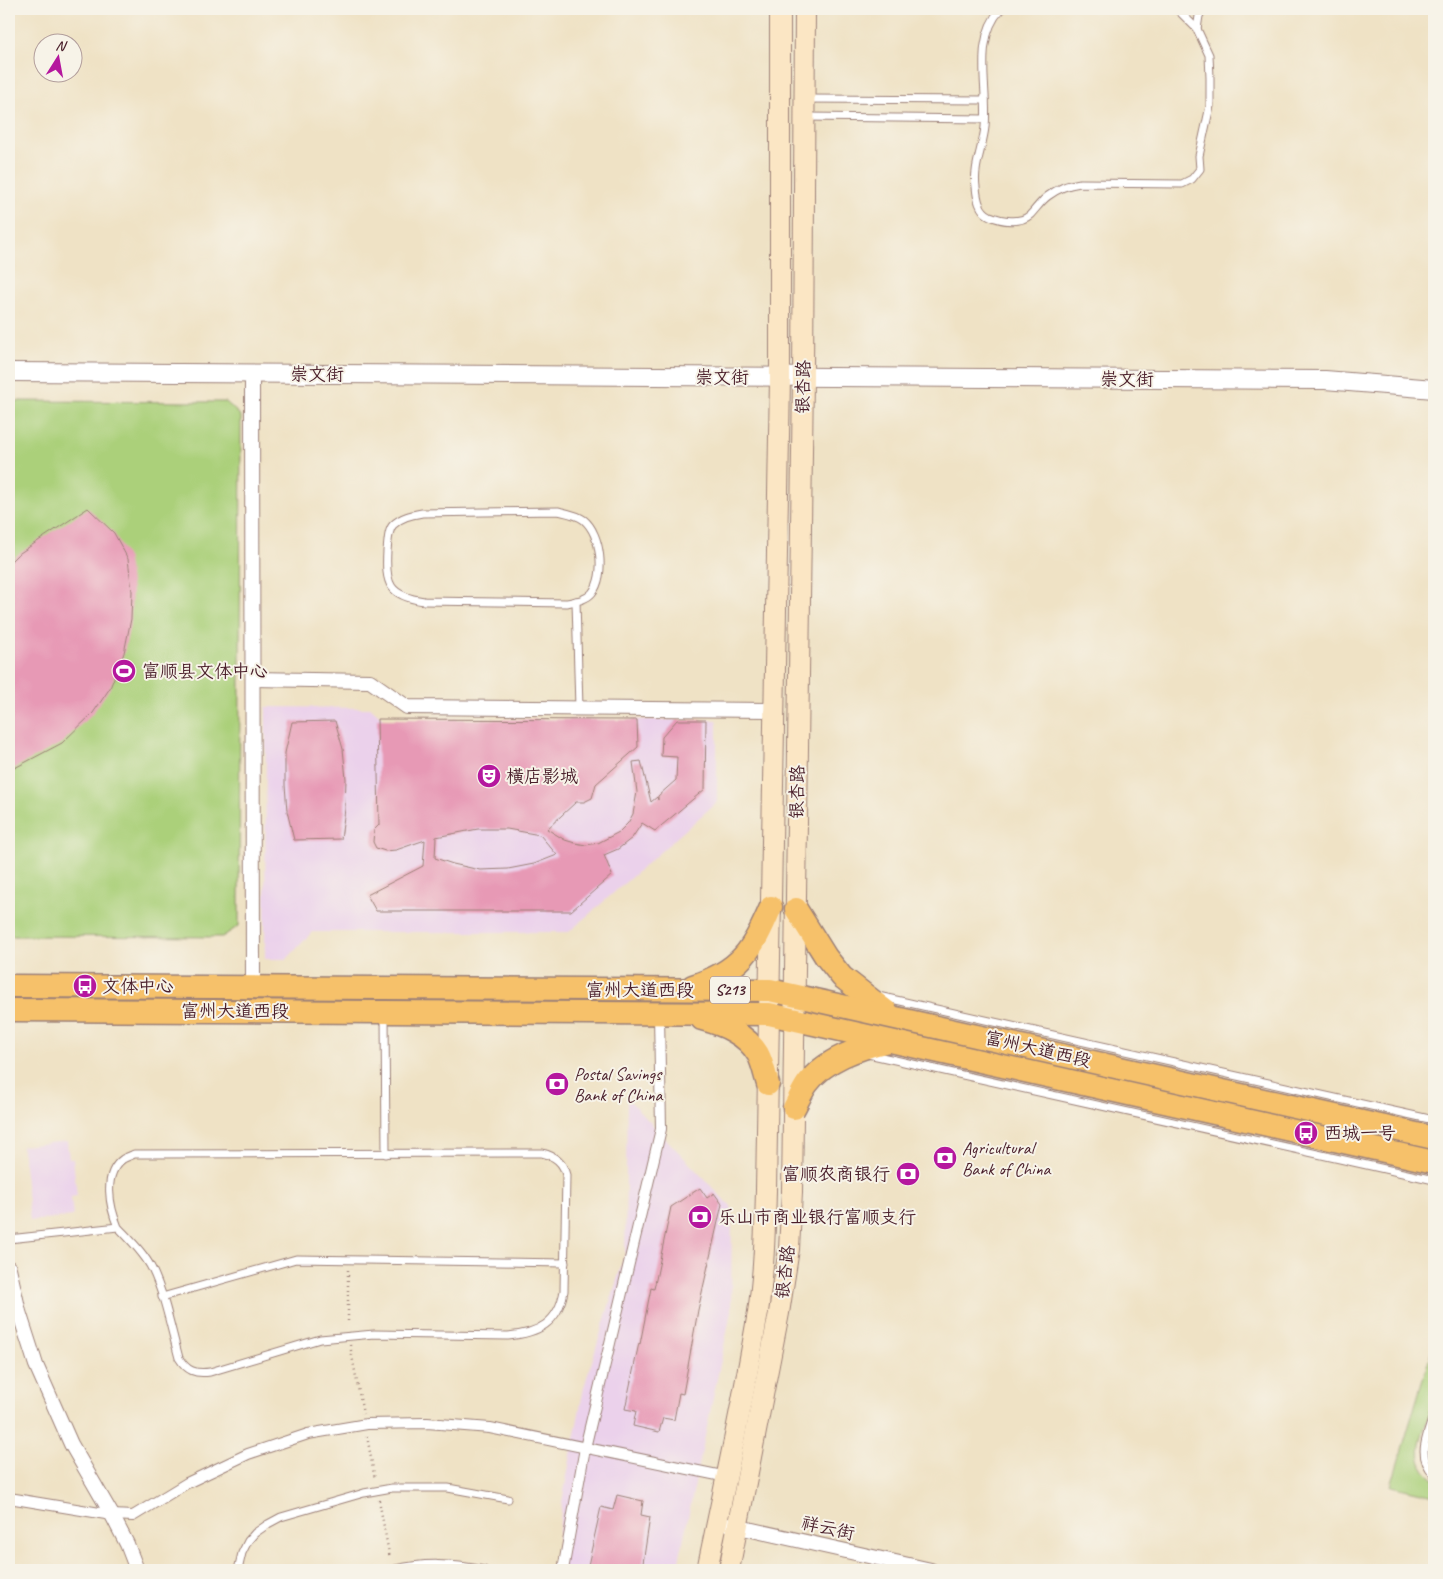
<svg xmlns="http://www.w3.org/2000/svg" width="1443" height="1579" font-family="Caveat,'LXGW WenKai TC',sans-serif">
<rect width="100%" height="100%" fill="#f7f3e8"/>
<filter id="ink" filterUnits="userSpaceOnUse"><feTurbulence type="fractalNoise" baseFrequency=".02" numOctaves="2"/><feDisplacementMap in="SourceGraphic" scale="10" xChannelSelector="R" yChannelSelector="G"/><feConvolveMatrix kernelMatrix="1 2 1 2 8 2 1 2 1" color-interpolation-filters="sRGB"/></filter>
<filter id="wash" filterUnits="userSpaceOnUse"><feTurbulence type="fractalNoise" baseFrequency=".0096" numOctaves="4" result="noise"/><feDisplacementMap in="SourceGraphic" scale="20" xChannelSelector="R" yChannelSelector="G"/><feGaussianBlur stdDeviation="1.12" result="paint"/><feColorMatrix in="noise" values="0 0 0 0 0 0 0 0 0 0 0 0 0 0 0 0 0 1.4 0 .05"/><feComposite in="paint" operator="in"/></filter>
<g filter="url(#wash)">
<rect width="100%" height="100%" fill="#efe2c5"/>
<g fill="#ebd1eb">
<path d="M266 707 371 708 384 719 717 720V802L569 932H312L287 959H265Z"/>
<path d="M627 1098 732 1208 731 1312 677 1570H555L562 1502 584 1387 625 1254Z"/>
<path d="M67 1141 69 1159H73L77 1196 71 1197 73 1216 30 1221 22 1146Z"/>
</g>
<g fill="#abd07a" stroke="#7a7852">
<path d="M9 401 226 402 241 416 239 926 222 937 9 936Z"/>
<path d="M1434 1342C1434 1359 1437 1379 1434 1397 1430 1425 1403 1457 1434 1479V1496L1391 1486Z"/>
</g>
<g id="blocks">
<g fill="#e799b5" fill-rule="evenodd">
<path d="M88 508 114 533 128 559 132 591 131 619 124 653 110 688 93 713 62 743 9 771V563L17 555Z"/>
<path d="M377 719 637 720 638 747 596 784 592 798 584 802H576L547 829 565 840 575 843 586 845 598 843 619 832 628 823 633 814 637 792 633 762 641 761 651 802 657 797 658 800V796L676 780 677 757 661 756 662 737 677 720H706L705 789 655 831 642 823 632 838 618 849 604 855 612 875 571 911H376L367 895 423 866 425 840 396 850 385 851 376 848 373 842 374 830 379 825ZM478 829H507L540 835 557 855 534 864 508 869 480 870 453 864 435 858 436 837Z"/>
<path d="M335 721 343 749 346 779 345 809 341 839 294 840 287 811 285 785V753L292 722Z"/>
<path d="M700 1188 707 1198 714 1193 722 1204 698 1310 683 1394 679 1393 674 1420 663 1418 659 1432 633 1426 636 1411 625 1409 639 1343 640 1344 651 1288 654 1289 671 1207Z"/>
<path d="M617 1495 643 1501 641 1515 650 1517 642 1570H587L601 1507 613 1510Z"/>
</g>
</g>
</g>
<g filter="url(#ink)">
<use href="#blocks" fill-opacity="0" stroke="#9c8078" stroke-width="1"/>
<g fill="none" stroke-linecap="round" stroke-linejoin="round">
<g stroke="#9c8078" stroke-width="9">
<g id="service">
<path d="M1001 9C972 40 989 89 985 127 983 147 973 167 976 187 977 198 979 211 990 216 1002 221 1020 224 1030 215 1036 209 1041 201 1048 196 1059 188 1067 185 1080 183L1182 184 1192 179 1200 169 1199 156 1210 106V78L1209 55 1197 29 1177 9"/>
<path d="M1197 29 1199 16 1203 9"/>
<path d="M806 99 985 100"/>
<path d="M807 117 985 119"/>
<path d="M558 511C567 513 578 515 584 520 601 534 606 576 592 593 586 600 576 601 567 603L424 601C389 596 385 584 387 551 388 543 388 530 393 525 401 517 411 515 422 513Z"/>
<path d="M576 601 579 708"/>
<path d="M878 996 1434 1120"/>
<path d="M385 1014 386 1154"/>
<path d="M868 1054 1434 1180"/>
<path d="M9 1239 118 1227C110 1208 102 1174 123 1159 126 1157 131 1156 134 1154L542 1153C555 1156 563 1162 566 1175L564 1291C558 1323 539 1333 508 1336L374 1334 320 1339 210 1372C195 1374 187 1371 179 1358 171 1329 165 1296 152 1269 144 1253 130 1240 118 1227"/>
<path d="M162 1297 296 1259 565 1263"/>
<path d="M1434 1413C1428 1435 1415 1455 1434 1474"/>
<path d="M238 1570 242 1553 248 1541 255 1533 268 1524 281 1517 364 1493 392 1488H448L508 1499"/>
<path d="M391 1570C424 1562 451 1563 484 1570"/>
</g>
</g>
<g stroke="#9c8078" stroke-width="12">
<g id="pedestrian">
<path d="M9 1498 112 1515 133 1516 187 1483 248 1454 308 1434 367 1424 427 1423 490 1428 727 1477"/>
<path d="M563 1570 585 1448 661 1129 659 1014"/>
</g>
</g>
<g stroke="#9c8078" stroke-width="16">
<g id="minor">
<path d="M252 374 253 987"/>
<path d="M253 679 370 681 407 707 775 710"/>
<path d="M9 1268 19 1312 36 1365 71 1444 112 1515 127 1544 137 1570"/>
<path d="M730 1525 931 1570"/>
</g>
</g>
<g stroke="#9c8078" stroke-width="20">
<path id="tertiary" d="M9 372 1325 380 1434 389"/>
</g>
<g stroke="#9c8078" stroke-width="22">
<g id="secondary">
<path d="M707 1570C725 1484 744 1398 758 1312 764 1272 765 1230 766 1190L780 378V9"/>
<path d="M729 1570 779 1313 789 1249 792 1192 803 378 805 9"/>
</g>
</g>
<g stroke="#9c8078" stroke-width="25">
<g id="primary">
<path d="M796 909 826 957 842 977 887 1012"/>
<path d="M9 986 770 990 1434 1138"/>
<path d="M693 986C740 971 753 950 771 907"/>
<path d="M9 1010 769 1014 1434 1162"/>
<path d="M702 1019C724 1025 746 1034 758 1054 763 1063 765 1075 768 1084"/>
<path d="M794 1108C798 1101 802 1091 807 1084 825 1059 859 1048 888 1041"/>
</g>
</g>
<g stroke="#9c8078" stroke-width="2.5" stroke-dasharray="1 4" stroke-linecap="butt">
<path d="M348 1270V1325"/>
<path d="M350 1345 363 1414"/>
<path d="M367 1436 375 1480"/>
<path d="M379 1500 390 1559"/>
</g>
<use href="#service" stroke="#fff" stroke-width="7"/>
<use href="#pedestrian" stroke="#fff" stroke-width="10"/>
<use href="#minor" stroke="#fff" stroke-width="14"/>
<use href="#tertiary" stroke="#fff" stroke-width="18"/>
<use href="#secondary" stroke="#fbe6c4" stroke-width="20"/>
<use href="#primary" stroke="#f6c16b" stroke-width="22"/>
</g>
</g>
<defs>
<g id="stadium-disc" transform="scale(1.25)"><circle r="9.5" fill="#b5179e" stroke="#f7f3e8"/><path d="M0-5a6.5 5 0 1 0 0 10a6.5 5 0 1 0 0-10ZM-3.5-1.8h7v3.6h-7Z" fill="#fff"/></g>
<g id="theatre-disc" transform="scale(1.25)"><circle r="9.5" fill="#b5179e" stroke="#f7f3e8"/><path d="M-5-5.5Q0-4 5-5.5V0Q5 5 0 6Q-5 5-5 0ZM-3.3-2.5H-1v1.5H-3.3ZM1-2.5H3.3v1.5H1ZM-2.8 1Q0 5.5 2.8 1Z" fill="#fff"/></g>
<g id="bus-disc" transform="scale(1.25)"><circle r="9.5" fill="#b5179e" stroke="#f7f3e8"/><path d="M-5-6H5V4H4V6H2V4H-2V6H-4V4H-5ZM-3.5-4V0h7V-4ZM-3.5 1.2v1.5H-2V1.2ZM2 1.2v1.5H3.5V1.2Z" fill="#fff"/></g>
<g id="bank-disc" transform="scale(1.25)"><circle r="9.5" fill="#b5179e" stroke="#f7f3e8"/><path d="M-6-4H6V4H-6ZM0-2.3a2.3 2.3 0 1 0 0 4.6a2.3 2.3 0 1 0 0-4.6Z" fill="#fff"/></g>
</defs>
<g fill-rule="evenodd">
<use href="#stadium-disc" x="124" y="671"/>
<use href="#theatre-disc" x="489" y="776"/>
<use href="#bus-disc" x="85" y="986"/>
<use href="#bank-disc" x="557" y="1084"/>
<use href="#bus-disc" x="1306" y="1133"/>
<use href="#bank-disc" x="945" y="1158"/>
<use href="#bank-disc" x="908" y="1174"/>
<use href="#bank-disc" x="700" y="1217"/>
</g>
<g text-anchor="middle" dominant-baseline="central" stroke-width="4" stroke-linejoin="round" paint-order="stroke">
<rect fill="#f7f3e8" stroke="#7e5f64" stroke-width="1" x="710" y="976.5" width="40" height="27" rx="4"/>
<g font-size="16" font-weight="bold" fill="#4a1f2b">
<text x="730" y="990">S213</text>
</g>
<g font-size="18" fill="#4a1f2b" stroke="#f7f3e8">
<text x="317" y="374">崇文街</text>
<text x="722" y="377">崇文街</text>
<text x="1127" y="379">崇文街</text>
<text transform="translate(803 387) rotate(-89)">银杏路</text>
<text transform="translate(797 792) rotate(-89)">银杏路</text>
<text x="640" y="990">富州大道西段</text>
<text x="235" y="1011">富州大道西段</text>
<text transform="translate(1038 1049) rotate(13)">富州大道西段</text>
<text transform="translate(785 1272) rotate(-83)">银杏路</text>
<text transform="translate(828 1528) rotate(13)">祥云街</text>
</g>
<g font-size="18" fill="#4a1f2b" stroke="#f7f3e8" text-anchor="start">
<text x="142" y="671">富顺县文体中心</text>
<text x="506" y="776">横店影城</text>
<text x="102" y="986">文体中心</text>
<text x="574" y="1074">Postal Savings<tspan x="574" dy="21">Bank of China</tspan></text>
<text x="1324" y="1133">西城一号</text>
<text x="962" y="1148">Agricultural<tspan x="962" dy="21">Bank of China</tspan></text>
<text x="890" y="1174" text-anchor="end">富顺农商银行</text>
<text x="718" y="1217">乐山市商业银行富顺支行</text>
</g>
</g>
<rect width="1443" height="1579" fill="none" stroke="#f7f3e8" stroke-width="30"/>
<g transform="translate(58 58) rotate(11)"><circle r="24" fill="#f7f3e8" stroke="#b29e9c"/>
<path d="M0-4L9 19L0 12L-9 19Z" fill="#b5179e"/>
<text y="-8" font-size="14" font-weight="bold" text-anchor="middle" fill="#4a1f2b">N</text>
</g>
</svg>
